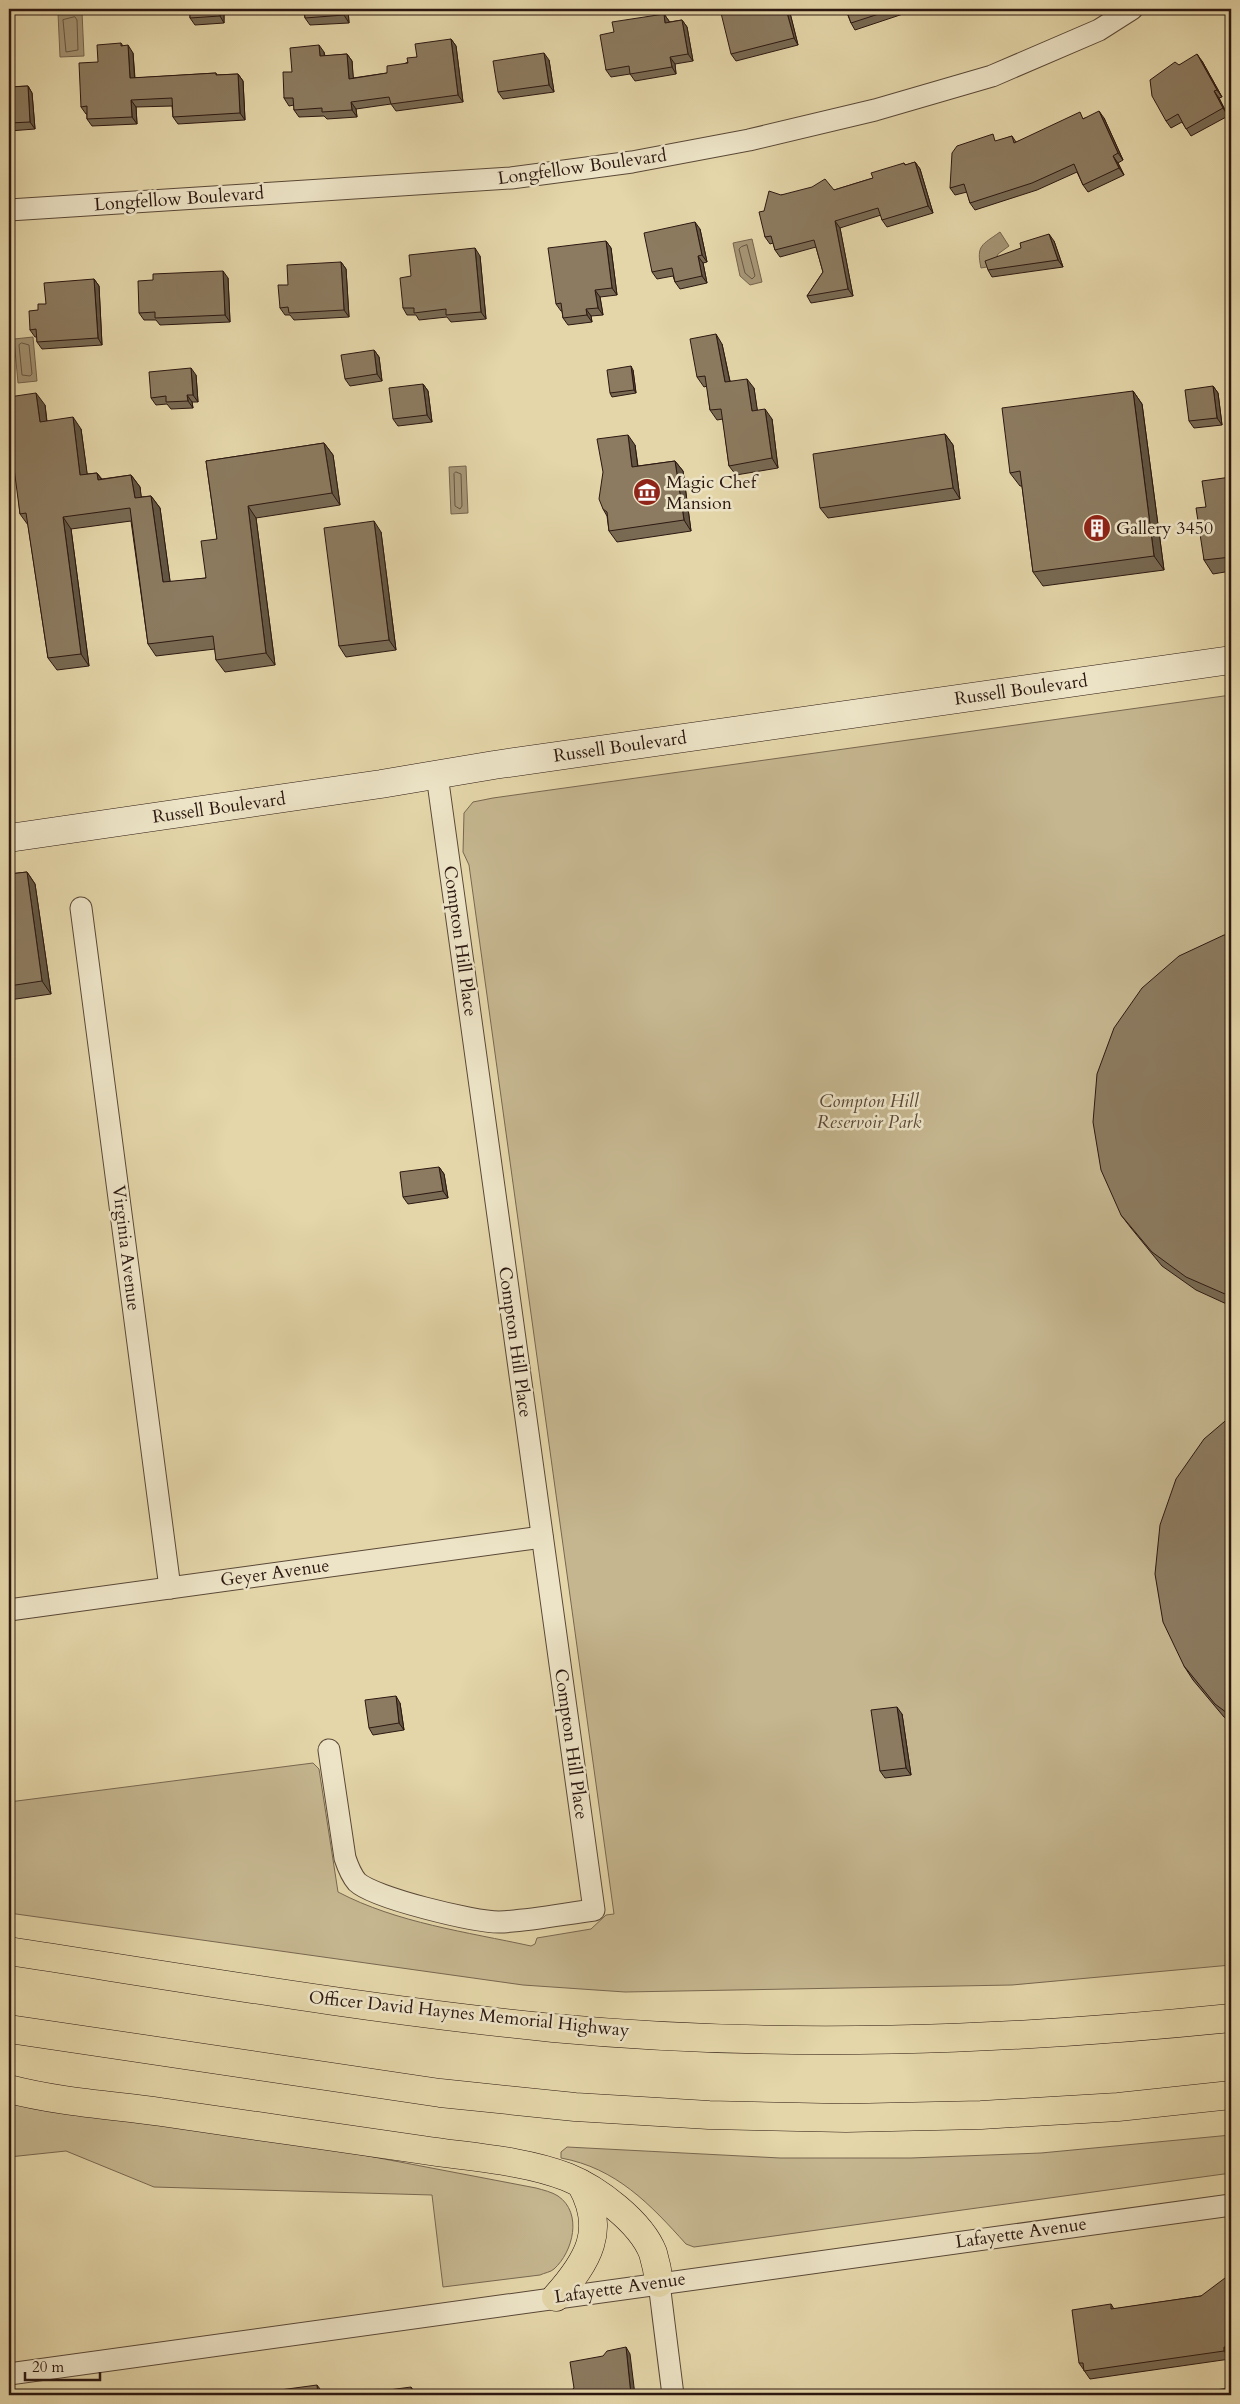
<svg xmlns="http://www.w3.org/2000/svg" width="1240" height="2404" font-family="Cardo,serif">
<rect width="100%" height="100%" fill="#e4d6a9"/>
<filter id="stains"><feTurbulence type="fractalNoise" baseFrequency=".004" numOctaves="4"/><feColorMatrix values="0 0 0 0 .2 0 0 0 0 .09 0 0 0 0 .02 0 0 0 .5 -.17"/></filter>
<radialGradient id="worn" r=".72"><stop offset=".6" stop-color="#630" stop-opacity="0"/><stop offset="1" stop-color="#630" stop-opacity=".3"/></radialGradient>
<g fill="#c5b68f" stroke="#786750">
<path d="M1231 695V1965L1012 1985 625 1992 523 1985 9 1913V1802L313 1763 319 1769 338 1892C397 1923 467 1932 531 1946L535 1944 537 1938 591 1929 606 1915 614 1914 469 865 463 852 464 813 473 802 493 798Z"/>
<path d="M9 2098 290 2141 536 2188C543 2190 552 2192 558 2196 583 2213 573 2252 554 2269 551 2272 544 2273 540 2275L443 2287 432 2195 154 2187 66 2151 9 2157Z"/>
<path d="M1231 2135V2173L694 2247 686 2244C650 2204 616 2168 561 2158V2152L567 2147 780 2158H911L1041 2153Z"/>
</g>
<g fill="#a59575" stroke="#75634d">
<path d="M82 12 84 56 60 57 58 13Z"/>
<path d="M1000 232 1009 246 998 254 993 266 981 268C976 245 982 245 1000 232Z"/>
<path d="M752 239 762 282 750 285 740 276 733 243Z"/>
<path d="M33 337 37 381 18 383 14 339Z"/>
<path d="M466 466 468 513 451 514 449 467Z"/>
</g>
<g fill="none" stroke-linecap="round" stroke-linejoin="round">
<g stroke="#685643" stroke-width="1">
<path d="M75 17 77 20 78 50 66 52 63 20Z"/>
<path d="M747 245 755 276 752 279 745 273 739 249 741 247Z"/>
<path d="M22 343 29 345 32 374 30 376 22 375 19 345Z"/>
<path d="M456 472 461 474 462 506 460 509 455 506 454 474Z"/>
</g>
<g stroke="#5a4837" stroke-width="23">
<g id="street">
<path d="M9 210 511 178 632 162 749 140 875 110 992 76 1099 30 1132 9"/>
<path d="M81 908 170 1588"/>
<path d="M9 1610 542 1537"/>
<path d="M329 1750 345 1858C348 1867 351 1875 357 1882 374 1898 474 1922 499 1922 530 1921 563 1914 594 1910L437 775"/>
<path d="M659 2283 673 2395"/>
<path d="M9 2374 1231 2205"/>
</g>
</g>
<g stroke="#2c1811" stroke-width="29">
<path id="secondary" d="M9 838 381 784 494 765 1231 660"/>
</g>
<g stroke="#2c1811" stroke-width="29">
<g id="highway">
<path d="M9 1951C190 1979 371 2010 553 2028 780 2049 1005 2041 1231 2018"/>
<path d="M9 2029 440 2093 575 2107 709 2115 846 2118 981 2115 1118 2107 1231 2095"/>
<path d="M9 2089C59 2102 110 2105 161 2112 248 2125 336 2137 423 2150 468 2157 524 2160 567 2177 597 2189 641 2222 653 2253 656 2263 658 2273 659 2283"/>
<path d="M556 2297C588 2261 607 2230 581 2184"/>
</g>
</g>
<use href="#street" stroke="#ede4c7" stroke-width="21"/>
<use href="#secondary" stroke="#ede4c7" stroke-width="28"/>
<use href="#highway" stroke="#e4d6a9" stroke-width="28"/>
</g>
<g fill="#786a53" stroke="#2c1811">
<path d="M87 9H113V11L89 12Z"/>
<path d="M190 9H224V23L195 25 190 18Z"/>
<path d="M304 9H348L349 23 310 25 305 18Z"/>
<path d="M789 9 798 45 736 61 731 54Z"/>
<path d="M840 9H908L909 12 855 30 851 23 847 13 843 14Z"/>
<path d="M664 14 669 21V22L682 20 687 27 693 61 675 64 676 74 635 81 630 74 611 77 606 70 614 32Z"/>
<path d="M451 39 456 46 463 102 396 111 391 104 356 109 357 117 327 119 324 116 299 117 294 110V105L289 106 284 98 292 72 324 52 325 56 347 54 352 61 353 78 387 73Z"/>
<path d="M121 43 123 46 133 53 135 78 216 73 217 75 238 74 243 81 245 120 178 124 173 117 172 106 136 107 137 124 92 126 87 119V114H86L81 107 98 62Z"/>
<path d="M549 60 554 92 503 99 498 92Z"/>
<path d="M1202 61 1222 97 1219 98 1228 116 1191 136 1182 122 1171 128 1166 121 1179 65Z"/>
<path d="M9 85 10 87 28 86 32 93 35 129 9 131Z"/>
<path d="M1085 118H1104L1123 160 1118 163 1124 175 1088 192 1083 185 1077 172 1037 190 975 210 970 203 967 192 955 195 950 188 998 141 1012 136 1016 142Z"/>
<path d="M915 162 920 169 933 213 887 227 882 220 881 215 840 228 853 296 811 303 807 296 823 272 816 247 780 257 775 250 773 243 770 244 765 237 764 211 781 195 834 190 873 178 904 163 906 165Z"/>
<path d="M700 229 707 262 703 263 707 283 680 289 675 282 673 276 657 279 652 272Z"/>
<path d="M606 241 611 248 617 295 600 297 603 315 591 316 592 322 568 325 563 318 562 311H561L556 304Z"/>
<path d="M1054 241 1063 267 992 277 988 270Z"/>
<path d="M480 256 486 319 451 322 447 317 419 320 416 315H407L403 308 411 276Z"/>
<path d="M341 262 346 269 349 317 294 320 290 315H285L280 308 288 285Z"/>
<path d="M228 278 230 322 160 325 156 320H144L139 313Z"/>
<path d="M94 279 99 286 102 345 42 349 37 342V337H35L30 330 38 310 46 304Z"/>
<path d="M722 344 730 381 754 388 757 410 772 419 778 468 736 475 729 466 723 419 717 420 710 410 707 386 704 387 697 377Z"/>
<path d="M374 350 379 357 382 381 350 386 345 379Z"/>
<path d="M633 370 636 393 612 397 610 393Z"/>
<path d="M196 375 198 402H192L193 408 171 409 167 404 156 405 151 398Z"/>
<path d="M423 384 428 391 432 422 398 426 393 419Z"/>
<path d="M1213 386 1218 393 1222 425 1194 428 1189 421Z"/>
<path d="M1133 391 1142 404 1164 570 1043 586 1033 572 1022 486H1020L1010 473Z"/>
<path d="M45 405 47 421 81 429 87 474 97 473 102 479 131 475 140 487 141 497 151 496 160 508 170 582 206 578 217 539 206 461 324 443 333 455 340 505 256 518 275 665 225 672 216 660 215 649 156 656 148 644 131 521 71 529 89 666 57 670 48 658 28 525 20 514 11 426Z"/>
<path d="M945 434 953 445 960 499 828 518 820 508Z"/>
<path d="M635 445 638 466 675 461 683 471 691 531 617 542 609 531 607 516 603 509Z"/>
<path d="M1231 477V571L1213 574 1204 560 1206 507Z"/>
<path d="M381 532 396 650 346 657 339 646Z"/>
<path d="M27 872 35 884 51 994 9 1000V874Z"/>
<path d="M1231 934V1306L1196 1290 1162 1266 1131 1228 1121 1215Z"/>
<path d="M439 1167 444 1174 448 1198 408 1204 403 1197Z"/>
<path d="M1231 1416V1722L1224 1717 1193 1680 1184 1666Z"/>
<path d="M400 1703 404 1730 373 1735 369 1728Z"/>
<path d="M902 1714 911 1775 885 1778 880 1771Z"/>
<path d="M1231 2286V2354L1229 2355 1230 2359 1090 2379 1079 2363 1111 2304 1114 2309 1201 2296Z"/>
</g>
<g fill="#625643" stroke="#2c1811">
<path d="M219 9H224V23L220 16Z"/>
<path d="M344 9H348L349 23 344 15Z"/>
<path d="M786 9H789L798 45 794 38Z"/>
<path d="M664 14 669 21 670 30 665 23Z"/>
<path d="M682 20 687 27 693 61 688 54Z"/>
<path d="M451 39 456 46 463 102 458 95Z"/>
<path d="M128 45 133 53 135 85 130 78Z"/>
<path d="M319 45 324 52 325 63 320 56Z"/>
<path d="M544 53 549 60 554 92 549 85Z"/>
<path d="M347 54 352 61 354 86 349 79Z"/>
<path d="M1197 54 1202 61 1222 97 1217 90Z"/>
<path d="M670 57 675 64 676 74 672 67Z"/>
<path d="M238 74 243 81 245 120 240 113Z"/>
<path d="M28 86 32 93 35 129 30 122Z"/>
<path d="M1214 91 1219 98 1228 116 1223 108Z"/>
<path d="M131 100 136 107 137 124 132 117Z"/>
<path d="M351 102 356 109 357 117 352 110Z"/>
<path d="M1099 111 1104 118 1123 160 1118 153Z"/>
<path d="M1113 156 1118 163 1124 175 1119 168Z"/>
<path d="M915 162 920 169 933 213 928 206Z"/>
<path d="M835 221 840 228 853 296 848 289Z"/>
<path d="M695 222 700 229 707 262 702 255Z"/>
<path d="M1049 234 1054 241 1063 267 1058 260Z"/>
<path d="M606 241 611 248 617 295 612 288Z"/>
<path d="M475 248 480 256 486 319 481 312Z"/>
<path d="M698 256 703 263 707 283 702 276Z"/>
<path d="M341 262 346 269 349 317 344 310Z"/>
<path d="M223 271 228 278 230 322 225 315Z"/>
<path d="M94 279 99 286 102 345 98 338Z"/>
<path d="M595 290 600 297 603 315 598 308Z"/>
<path d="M586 309 591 316 592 322 587 315Z"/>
<path d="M716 334 722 344 732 392 725 382Z"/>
<path d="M374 350 379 357 382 381 377 374Z"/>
<path d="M631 366 633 370 636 393 634 390Z"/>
<path d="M191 368 196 375 198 402 193 395Z"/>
<path d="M747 379 754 388 759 421 752 411Z"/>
<path d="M423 384 428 391 432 422 427 415Z"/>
<path d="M1213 386 1218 393 1222 425 1217 418Z"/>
<path d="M1133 391 1142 404 1164 570 1154 556Z"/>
<path d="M36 393 45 405 48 434 40 422Z"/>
<path d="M187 395 192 402 193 408 188 401Z"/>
<path d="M765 409 772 419 778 468 772 458Z"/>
<path d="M73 417 81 429 89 487 80 475Z"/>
<path d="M945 434 953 445 960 499 953 488Z"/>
<path d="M628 435 635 445 639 477 632 467Z"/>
<path d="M324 443 333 455 340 505 332 493Z"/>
<path d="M675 461 683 471 691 531 684 520Z"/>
<path d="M97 473 105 485 98 480Z"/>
<path d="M131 475 140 487 143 510 135 498Z"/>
<path d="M151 496 160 508 172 595 163 582Z"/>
<path d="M248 506 256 518 275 665 266 653Z"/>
<path d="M63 517 71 529 89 666 81 654Z"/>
<path d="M374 521 381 532 396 650 389 640Z"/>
<path d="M27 872 35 884 51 994 42 981Z"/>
<path d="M439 1167 444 1174 448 1198 443 1191Z"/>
<path d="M396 1696 400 1703 404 1730 399 1723Z"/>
<path d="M897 1707 902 1714 911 1775 906 1768Z"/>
<path d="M626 2347 630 2354 635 2395H631Z"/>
<path d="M1224 2347 1229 2355 1230 2359 1224 2351Z"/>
<path d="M317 2385 323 2393V2395H318Z"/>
<path d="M411 2387 417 2395H412Z"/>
</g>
<g fill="#8c7b60" stroke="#2c1811">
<path d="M190 9H219L220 16 190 18Z"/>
<path d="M304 9H344V15L305 18Z"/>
<path d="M720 9H786L794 38 731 54Z"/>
<path d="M846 9H894L851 23Z"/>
<path d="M664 14 665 23 682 20 688 54 670 57 672 67 630 74 629 66 606 70 600 35 614 32 612 22Z"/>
<path d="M451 39 458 95 391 104 389 97 351 102 352 110 322 112V108L294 110 293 98H284L283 72H292L290 48 319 45 320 56 347 54 349 79 387 73V66L408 63 407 58 417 57 415 44Z"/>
<path d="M121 43V46L128 45 130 78 216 73V75L238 74 240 113 173 117 172 98 131 100 132 117 87 119V106L81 107 79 63 98 62 97 45Z"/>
<path d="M544 53 549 85 498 92 493 61Z"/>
<path d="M1197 54 1217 90 1214 91 1223 108 1186 129 1178 114 1166 121 1152 96 1150 80 1175 62 1179 65Z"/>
<path d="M28 86 30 122 9 123V87Z"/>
<path d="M1099 111 1118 153 1113 156 1119 168 1083 185 1074 164 1032 183 970 203 964 184 950 188 952 153 957 146 993 134 995 141 1012 136 1014 143 1080 112 1083 119Z"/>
<path d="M915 162 928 206 882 220 878 208 835 221 848 289 807 296 823 272 814 240 775 250 771 236 765 237 759 212 764 211 769 191 781 195 812 187 825 179 834 190 873 178 871 173 904 163 905 165Z"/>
<path d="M695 222 702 255 698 256 702 276 675 282 672 268 652 272 644 233Z"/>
<path d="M1049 234 1058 260 988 270 985 261 1021 248 1020 243Z"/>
<path d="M606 241 612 288 595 290 598 308 586 309 587 315 563 318 561 303 556 304 548 248Z"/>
<path d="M475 248 481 312 446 315V309L414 313V308H403L400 278 411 276 409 255Z"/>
<path d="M341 262 344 310 289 313 288 307 280 308 278 285H288L287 265Z"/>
<path d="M223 271 225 315 155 318V312L139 313 138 281 153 280V274Z"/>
<path d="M94 279 98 338 37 342 36 329 30 330 29 311 38 310V304H46L44 283Z"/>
<path d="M716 334 725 382 747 379 752 411 765 409 772 458 729 466 721 409 710 410 705 376 697 377 690 339Z"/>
<path d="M374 350 377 374 345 379 341 355Z"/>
<path d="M631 366 634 390 610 393 607 370Z"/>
<path d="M191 368 193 395H187L188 401 166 402V396L151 398 149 372Z"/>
<path d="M423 384 427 415 393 419 389 388Z"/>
<path d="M1213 386 1217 418 1189 421 1185 390Z"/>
<path d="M1133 391 1154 556 1033 572 1020 471 1010 473 1002 408Z"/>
<path d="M36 393 40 422 73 417 80 475 97 473 98 480 131 475 135 498 151 496 163 582 206 578 201 541 217 539 206 461 324 443 332 493 248 506 266 653 216 660 213 636 148 644 130 508 63 517 81 654 48 658 26 513 20 514 9 430V426H11L9 407V397Z"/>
<path d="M945 434 953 488 820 508 813 454Z"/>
<path d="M628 435 632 467 675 461 684 520 609 531 607 512 603 509 599 499 603 472 597 439Z"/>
<path d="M1231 477V557L1204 560 1196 508 1206 507 1202 481Z"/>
<path d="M374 521 389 640 339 646 324 528Z"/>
<path d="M27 872 42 981 9 986V874Z"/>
<path d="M1231 934V1295L1225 1294 1186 1277 1152 1252 1121 1215 1101 1170 1093 1122 1097 1074 1114 1028 1142 988 1179 956 1224 935Z"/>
<path d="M439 1167 443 1191 403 1197 400 1172Z"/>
<path d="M1231 1416V1716L1215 1704 1184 1666 1163 1622 1155 1574 1160 1525 1176 1479 1204 1439Z"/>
<path d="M396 1696 399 1723 369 1728 365 1700Z"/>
<path d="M897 1707 906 1768 880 1771 871 1710Z"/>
<path d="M1225 2278 1231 2286V2346L1224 2347V2351L1084 2371 1083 2363H1079L1072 2310 1111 2304V2309L1201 2296Z"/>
<path d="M626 2347 631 2395H568L567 2394 574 2388 570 2362 603 2356 607 2351Z"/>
<path d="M317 2385 318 2395H243Z"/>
<path d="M411 2387 412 2395H352Z"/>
<path d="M1231 2388V2395H1190V2393Z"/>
<path d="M924 2392 925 2395H904Z"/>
</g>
<defs>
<g id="museum-disc" transform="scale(1.4375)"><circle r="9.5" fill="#8f2418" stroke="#ede4c7"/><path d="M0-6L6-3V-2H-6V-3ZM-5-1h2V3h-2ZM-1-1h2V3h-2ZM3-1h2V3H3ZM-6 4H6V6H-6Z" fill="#fff"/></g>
<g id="building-disc" transform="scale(1.4375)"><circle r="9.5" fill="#8f2418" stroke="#ede4c7"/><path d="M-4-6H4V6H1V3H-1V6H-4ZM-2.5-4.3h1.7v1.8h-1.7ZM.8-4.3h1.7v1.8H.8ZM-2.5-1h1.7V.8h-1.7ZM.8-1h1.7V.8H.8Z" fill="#fff"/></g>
</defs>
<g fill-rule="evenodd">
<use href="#museum-disc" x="647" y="492"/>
<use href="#building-disc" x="1097" y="528"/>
</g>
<g text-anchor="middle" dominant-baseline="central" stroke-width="5" stroke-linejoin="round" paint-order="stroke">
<g font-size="18" fill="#2c1811" stroke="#ede4c7">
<text transform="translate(582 167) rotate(-8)">Longfellow Boulevard</text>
<text transform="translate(179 199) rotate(-4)">Longfellow Boulevard</text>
<text transform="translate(1021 690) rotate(-8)">Russell Boulevard</text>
<text transform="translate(620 747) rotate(-8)">Russell Boulevard</text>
<text transform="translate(219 808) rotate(-8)">Russell Boulevard</text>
<text transform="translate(460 941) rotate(82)">Compton Hill Place</text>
<text transform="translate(126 1248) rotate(83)">Virginia Avenue</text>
<text transform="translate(515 1342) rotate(82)">Compton Hill Place</text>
<text transform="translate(275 1573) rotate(-8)">Geyer Avenue</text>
<text transform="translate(571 1744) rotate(82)">Compton Hill Place</text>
<text transform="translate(469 2014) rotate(6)">Officer David Haynes Memorial Highway</text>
<text transform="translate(1021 2233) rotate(-8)">Lafayette Avenue</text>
<text transform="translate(620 2288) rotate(-8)">Lafayette Avenue</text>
</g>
<g font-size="18" fill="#2c1811" stroke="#ede4c7" text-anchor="start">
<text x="666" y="482">Magic Chef<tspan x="666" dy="21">Mansion</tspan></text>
<text x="1116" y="528">Gallery 3450</text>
</g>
<g font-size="18" font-style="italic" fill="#5a4737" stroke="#ede4c7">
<text x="869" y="1101">Compton Hill<tspan x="869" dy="21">Reservoir Park</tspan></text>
</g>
</g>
<rect width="1240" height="2404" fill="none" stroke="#e4d6a9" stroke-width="30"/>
<rect x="10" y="10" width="1220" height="2384" fill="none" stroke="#2c1811" stroke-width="2.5"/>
<rect x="15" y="15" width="1210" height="2374" fill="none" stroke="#2c1811"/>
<path d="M25 2372v8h75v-8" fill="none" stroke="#2c1811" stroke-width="2.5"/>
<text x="32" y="2372" font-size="15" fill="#2c1811" stroke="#ede4c7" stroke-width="4" paint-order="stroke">20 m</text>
<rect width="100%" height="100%" filter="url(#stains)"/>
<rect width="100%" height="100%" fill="url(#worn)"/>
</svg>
